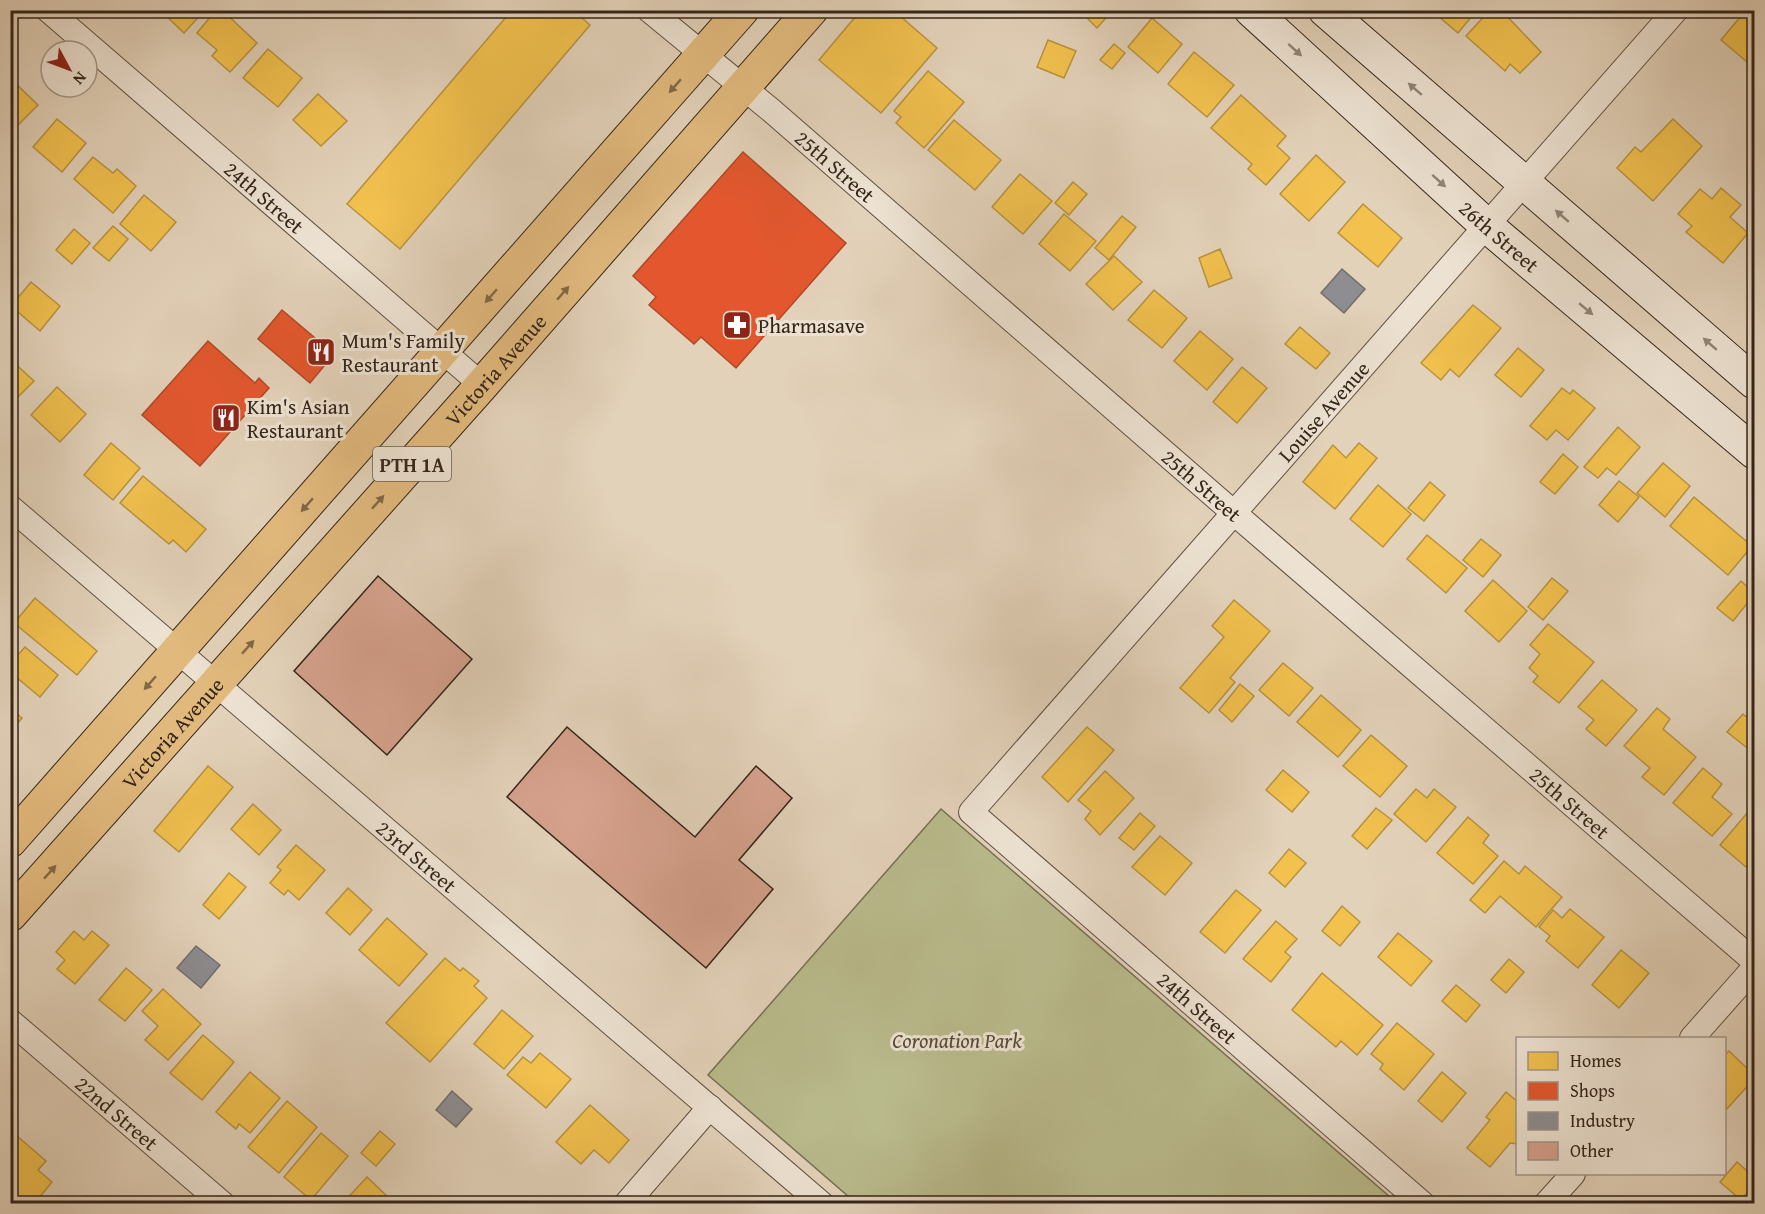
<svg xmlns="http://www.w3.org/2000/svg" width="1765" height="1214" font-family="'Gentium Book Plus',serif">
<rect width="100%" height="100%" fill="#e3d2ba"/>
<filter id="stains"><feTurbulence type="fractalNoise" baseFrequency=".00333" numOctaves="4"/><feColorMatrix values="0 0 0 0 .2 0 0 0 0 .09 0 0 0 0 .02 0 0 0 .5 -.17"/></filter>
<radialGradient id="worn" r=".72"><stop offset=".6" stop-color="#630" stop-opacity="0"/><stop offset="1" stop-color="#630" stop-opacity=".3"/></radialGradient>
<path fill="#b9ba8c" stroke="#767053" stroke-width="1.5" d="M941 809 1397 1203H856L708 1075Z"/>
<g fill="#f2c14e" stroke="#b9923e" stroke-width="1.5">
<path d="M160 10H205L184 33Z"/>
<path d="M216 10H222L257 43 230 72 212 56 217 50 197 33Z"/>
<path d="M512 10H573L590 25 400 249 347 204Z"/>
<path d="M861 10H893L937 48 881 113 819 60Z"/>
<path d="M1079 10H1113L1097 28Z"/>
<path d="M1431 10H1477L1458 33Z"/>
<path d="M1490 10H1501L1541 52 1520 73 1510 64 1505 71 1466 36Z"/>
<path d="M1746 10H1754L1753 67 1721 40Z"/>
<path d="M1152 18 1182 44 1158 73 1128 47Z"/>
<path d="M1048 40 1076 51 1064 78 1037 67Z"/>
<path d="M1114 44 1125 53 1112 69 1100 60Z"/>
<path d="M268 49 302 78 278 107 243 78Z"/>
<path d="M1194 52 1234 85 1207 117 1168 84Z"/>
<path d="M928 71 964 102 924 148 896 123 901 117 894 111Z"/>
<path d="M12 80 38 105 14 129 10 126Z"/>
<path d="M318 94 347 121 321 146 293 120Z"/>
<path d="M1241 95 1286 136 1277 146 1290 158 1266 185 1248 169 1252 164 1211 128Z"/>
<path d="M57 119 86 143 62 172 33 147Z"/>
<path d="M1673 119 1702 146 1653 201 1617 168 1635 147 1641 152Z"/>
<path d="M954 120 1001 160 975 190 928 150Z"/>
<path d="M1316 155 1345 182 1309 221 1280 194Z"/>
<path d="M93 157 113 173 117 169 136 186 113 213 74 179Z"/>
<path d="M1020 174 1052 201 1023 234 992 207Z"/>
<path d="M1073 182 1087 194 1069 215 1055 203Z"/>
<path d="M1721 188 1741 205 1730 217 1748 233 1723 263 1686 232 1692 226 1678 214 1700 189 1712 199Z"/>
<path d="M144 195 176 222 151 251 120 224Z"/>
<path d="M1363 204 1402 238 1378 267 1338 233Z"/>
<path d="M1064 214 1096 241 1070 271 1039 244Z"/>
<path d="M1122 216 1136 227 1109 260 1095 248Z"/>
<path d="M113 226 128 239 109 261 93 248Z"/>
<path d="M74 229 90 243 72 264 56 250Z"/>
<path d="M1220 249 1232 278 1209 287 1199 258Z"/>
<path d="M1114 256 1142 282 1113 310 1086 284Z"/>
<path d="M31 282 60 306 40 331 11 306Z"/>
<path d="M1154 290 1187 318 1162 348 1128 320Z"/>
<path d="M1473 305 1501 328 1459 377 1450 369 1441 380 1421 363Z"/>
<path d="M1300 327 1330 353 1316 369 1285 344Z"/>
<path d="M1200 331 1233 359 1207 390 1174 361Z"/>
<path d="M1518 348 1544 370 1521 397 1495 375Z"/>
<path d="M10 359 34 381 10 405Z"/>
<path d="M1242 367 1267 388 1237 423 1213 402Z"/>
<path d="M57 387 86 414 60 442 31 415Z"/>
<path d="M1562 388 1570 394 1573 390 1595 408 1568 440 1556 430 1547 440 1530 426Z"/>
<path d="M1618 427 1640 447 1616 475 1607 468 1598 478 1584 467Z"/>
<path d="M111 443 140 468 113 500 84 475Z"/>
<path d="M1359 443 1377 458 1335 509 1303 482 1333 445 1346 458Z"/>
<path d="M1563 454 1578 467 1555 494 1540 482Z"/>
<path d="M1663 463 1690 486 1665 517 1637 493Z"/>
<path d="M143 476 206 529 186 552 173 540 169 544 120 503Z"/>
<path d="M1619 481 1639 497 1618 522 1599 505Z"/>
<path d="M1430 482 1445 495 1424 521 1408 508Z"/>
<path d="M1378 485 1411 514 1383 547 1350 519Z"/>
<path d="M1694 497 1752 546 1728 575 1670 526Z"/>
<path d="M1427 535 1467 568 1446 593 1407 559Z"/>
<path d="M1481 539 1501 555 1483 577 1463 560Z"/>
<path d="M1552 578 1568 591 1543 620 1528 607Z"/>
<path d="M1493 580 1527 611 1499 642 1465 611Z"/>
<path d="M1741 581 1754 593V595L1733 621 1717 608Z"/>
<path d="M35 598 97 651 77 675 14 623Z"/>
<path d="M1234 600 1270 631 1230 678 1235 682 1209 713 1180 688 1224 637 1212 626Z"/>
<path d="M1548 624 1594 662 1559 703 1533 682 1538 676 1529 668 1540 654 1530 645Z"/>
<path d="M25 647 58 675 40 697 10 672V664Z"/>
<path d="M1283 663 1313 688 1289 716 1259 690Z"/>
<path d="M1602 680 1637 710 1606 746 1586 729 1594 720 1578 707Z"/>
<path d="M1240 684 1254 696 1232 722 1219 710Z"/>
<path d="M1321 695 1361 730 1338 757 1297 722Z"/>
<path d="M10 708 22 718 10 732Z"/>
<path d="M1657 708 1670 719 1663 729 1696 757 1664 795 1642 777 1650 768 1624 746Z"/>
<path d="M1743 714 1754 723V746L1751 751 1727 732Z"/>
<path d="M1087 727 1114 750 1068 802 1042 777Z"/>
<path d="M1371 735 1407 766 1380 797 1343 766Z"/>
<path d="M208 766 233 787 179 852 154 831Z"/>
<path d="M1703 768 1722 784 1712 797 1732 814 1712 836 1673 803Z"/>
<path d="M1283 770 1309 792 1292 812 1266 790Z"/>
<path d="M1105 771 1134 798 1100 835 1085 819 1091 811 1078 800Z"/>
<path d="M1416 789 1427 798 1434 789 1456 807 1426 842 1394 814Z"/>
<path d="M253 804 281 830 259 855 231 829Z"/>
<path d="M1754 805V870L1752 872 1720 845Z"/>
<path d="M1376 808 1392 820 1367 849 1352 836Z"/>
<path d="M1140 813 1155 826 1134 850 1119 838Z"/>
<path d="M1468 817 1489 835 1483 843 1498 856 1473 884 1437 853Z"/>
<path d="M1160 836 1192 863 1165 895 1132 867Z"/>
<path d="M296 845 325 870 299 900 288 890 284 895 270 883 281 870 277 867Z"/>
<path d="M1289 849 1306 863 1285 887 1269 873Z"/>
<path d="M1504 861 1519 874 1525 866 1562 897 1536 927 1500 896 1485 913 1470 900Z"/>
<path d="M229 873 246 887 219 919 203 905Z"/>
<path d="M348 888 372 910 350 935 326 913Z"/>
<path d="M1236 890 1261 910 1225 953 1200 932Z"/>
<path d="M1342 906 1360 922 1340 946 1322 931Z"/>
<path d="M1570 909 1604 937 1578 968 1546 941 1550 936 1539 927 1553 910 1562 918Z"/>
<path d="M387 918 427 954 399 986 359 950Z"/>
<path d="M1276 921 1297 939 1285 952 1291 957 1271 982 1243 959Z"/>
<path d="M74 931 84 940 92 931 109 945 75 984 57 969 65 960 56 952Z"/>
<path d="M1398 933 1432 961 1411 986 1378 957Z"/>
<path d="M1621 950 1649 973 1619 1008 1592 985Z"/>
<path d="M445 958 460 971 463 968 479 981 474 986 487 998 430 1062 386 1023Z"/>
<path d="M1509 959 1524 972 1506 993 1491 980Z"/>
<path d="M126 968 152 990 125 1021 99 1000Z"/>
<path d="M1322 973 1383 1025 1357 1055 1341 1041 1336 1047 1292 1010Z"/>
<path d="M1456 985 1480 1005 1466 1022 1442 1001Z"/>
<path d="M163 989 201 1024 168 1060 145 1040 158 1026 142 1011Z"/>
<path d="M502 1010 533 1036 504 1069 474 1044Z"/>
<path d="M1397 1023 1434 1054 1404 1090 1380 1069 1383 1064 1371 1054Z"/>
<path d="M203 1035 234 1062 202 1100 170 1073Z"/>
<path d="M1729 1051 1754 1075V1079L1724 1112V1056Z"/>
<path d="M540 1053 571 1079 546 1108 507 1075 523 1057 531 1063Z"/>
<path d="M250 1072 280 1098 250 1133 239 1124 236 1129 216 1112Z"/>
<path d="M1442 1072 1466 1093 1442 1122 1418 1101Z"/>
<path d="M1506 1092 1518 1102V1144L1510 1143 1490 1167 1467 1148 1490 1120 1486 1117Z"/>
<path d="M287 1101 317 1127 279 1173 248 1147Z"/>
<path d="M590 1105 629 1140 609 1163 594 1150 581 1164 556 1142Z"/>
<path d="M380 1131 395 1144 376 1166 361 1153Z"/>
<path d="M321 1133 348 1156 311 1200 284 1177Z"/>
<path d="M16 1135 46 1161 38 1170 52 1182 34 1204H13L10 1201V1141Z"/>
<path d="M1737 1162 1754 1177V1184L1741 1200 1720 1182Z"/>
<path d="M367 1177 393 1202 391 1204H342Z"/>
<path d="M87 1196 96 1204H81Z"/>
</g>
<g fill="#e4572e" stroke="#af4828" stroke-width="1.5">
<path d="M743 152 846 243 736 368 701 337 694 344 649 305 656 297 633 276Z"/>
<path d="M282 310 334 354 310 383 258 339Z"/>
<path d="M208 341 255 383 259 378 269 388 200 466 142 415Z"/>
</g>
<g fill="#8d8d92" stroke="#726e6e" stroke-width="1.5">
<path d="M1342 269 1365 289 1344 313 1321 293Z"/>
<path d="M196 946 220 965 201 988 177 968Z"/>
<path d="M452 1091 472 1109 456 1127 436 1110Z"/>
</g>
<g fill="#d6a18d" stroke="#34251a" stroke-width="1.5">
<path d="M378 576 472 659 387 755 294 671Z"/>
<path d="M567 727 695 837 756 766 792 798 739 860 773 889 706 968 507 797Z"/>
</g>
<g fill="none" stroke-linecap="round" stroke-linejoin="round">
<g stroke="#605042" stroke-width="26">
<g id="street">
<path id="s1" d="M48 10 482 385"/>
<path id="s2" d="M649 10 772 111 1234 513 1754 961"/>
<path id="s3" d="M10 507 822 1204"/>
<path id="s4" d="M10 1021 223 1204"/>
<path d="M1692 1038 1754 968"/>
<path d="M626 1204 710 1107"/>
<path id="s5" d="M1423 1204 971 812 1676 10"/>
<path d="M1546 1204 1573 1174"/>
</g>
</g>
<g stroke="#34251a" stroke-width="35">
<g id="secondary">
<path id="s6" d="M1251 10 1487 226 1754 452"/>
<path d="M1325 10 1754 382"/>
</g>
</g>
<g stroke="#34251a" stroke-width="35">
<g id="primary">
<path d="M10 841 742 10"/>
<path id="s7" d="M10 915 482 385 811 10"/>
</g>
</g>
<use href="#street" stroke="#ede2d2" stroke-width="24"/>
<use href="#secondary" stroke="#ede2d2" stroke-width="33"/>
<use href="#primary" stroke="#e2b97d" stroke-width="33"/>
</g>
<defs><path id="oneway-solid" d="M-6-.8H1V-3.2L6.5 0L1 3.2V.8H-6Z" transform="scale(1.5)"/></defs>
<g fill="#908476">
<use href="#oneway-solid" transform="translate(1295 50) rotate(42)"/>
<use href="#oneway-solid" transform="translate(1415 89) rotate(-139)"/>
<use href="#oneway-solid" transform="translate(1439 181) rotate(42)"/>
<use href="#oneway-solid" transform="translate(1562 216) rotate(-139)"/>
<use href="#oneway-solid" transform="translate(1586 309) rotate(40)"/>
<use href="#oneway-solid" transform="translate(1710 344) rotate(-139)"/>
</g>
<g fill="#826847">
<use href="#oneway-solid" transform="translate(675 86) rotate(131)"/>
<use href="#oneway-solid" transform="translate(563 293) rotate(-49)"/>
<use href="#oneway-solid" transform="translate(491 296) rotate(131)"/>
<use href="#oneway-solid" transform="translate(378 502) rotate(-48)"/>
<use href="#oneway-solid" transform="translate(307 505) rotate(131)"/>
<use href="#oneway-solid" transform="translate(248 647) rotate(-48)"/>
<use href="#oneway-solid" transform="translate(150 683) rotate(131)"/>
<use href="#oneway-solid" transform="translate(50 872) rotate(-48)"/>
</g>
<defs>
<g id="pharmacy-square" transform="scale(1.5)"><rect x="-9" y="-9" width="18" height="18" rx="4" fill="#8f2418" stroke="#ede2d2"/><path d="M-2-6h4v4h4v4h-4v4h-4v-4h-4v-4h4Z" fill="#fff"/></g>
<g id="restaurant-square" transform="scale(1.5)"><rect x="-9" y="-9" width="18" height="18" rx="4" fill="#8f2418" stroke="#ede2d2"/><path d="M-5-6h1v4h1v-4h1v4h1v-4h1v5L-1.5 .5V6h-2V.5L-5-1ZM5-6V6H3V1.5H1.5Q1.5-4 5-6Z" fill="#fff"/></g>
</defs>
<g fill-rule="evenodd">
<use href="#pharmacy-square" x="737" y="325"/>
<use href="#restaurant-square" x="321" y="352"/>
<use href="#restaurant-square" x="226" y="418"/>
</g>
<g text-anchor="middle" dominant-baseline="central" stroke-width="6" stroke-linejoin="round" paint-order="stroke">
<rect fill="#ede2d2" stroke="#6c5e51" stroke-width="1.5" x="373" y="447" width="78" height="34" rx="4.5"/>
<g font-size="20" font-weight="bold" fill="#34251a">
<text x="412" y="464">PTH 1A</text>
</g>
<g font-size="21" fill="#34251a" stroke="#ede2d2">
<text stroke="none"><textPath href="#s2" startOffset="243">25th Street</textPath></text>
<text stroke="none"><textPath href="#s1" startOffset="286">24th Street</textPath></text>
<text stroke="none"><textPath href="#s6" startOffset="336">26th Street</textPath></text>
<text stroke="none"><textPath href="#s7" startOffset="730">Victoria Avenue</textPath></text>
<text stroke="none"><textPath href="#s5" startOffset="1132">Louise Avenue</textPath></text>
<text stroke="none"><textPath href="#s2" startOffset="729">25th Street</textPath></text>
<text stroke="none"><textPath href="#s7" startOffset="244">Victoria Avenue</textPath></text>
<text stroke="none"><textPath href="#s2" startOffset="1215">25th Street</textPath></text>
<text stroke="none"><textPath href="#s3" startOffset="536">23rd Street</textPath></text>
<text transform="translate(1197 1008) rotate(41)">24th Street</text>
<text stroke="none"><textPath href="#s4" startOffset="141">22nd Street</textPath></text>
</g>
<g font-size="21" fill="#34251a" stroke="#ede2d2" text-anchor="start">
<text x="758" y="325">Pharmasave</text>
<text x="342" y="340">Mum's Family<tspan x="342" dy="24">Restaurant</tspan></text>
<text x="247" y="406">Kim's Asian<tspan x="247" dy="24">Restaurant</tspan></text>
</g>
<g font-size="21" font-style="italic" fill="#554a36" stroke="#ede2d2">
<text x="957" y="1040">Coronation Park</text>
</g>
</g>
<rect width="1765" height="1214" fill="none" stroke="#e3d2ba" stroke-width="36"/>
<rect x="12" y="12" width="1741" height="1190" fill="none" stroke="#34251a" stroke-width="3"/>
<rect x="18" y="18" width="1729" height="1178" fill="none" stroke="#34251a" stroke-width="1.5"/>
<rect x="1516" y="1037" width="210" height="138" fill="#ede2d2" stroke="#a39688" stroke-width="1.5"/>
<rect x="1528" y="1052" width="30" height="18" fill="#f2c14e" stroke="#a39688" stroke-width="1.5"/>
<text x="1570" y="1067" font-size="18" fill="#34251a">Homes</text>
<rect x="1528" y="1082" width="30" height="18" fill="#e4572e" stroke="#a39688" stroke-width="1.5"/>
<text x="1570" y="1097" font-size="18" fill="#34251a">Shops</text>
<rect x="1528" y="1112" width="30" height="18" fill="#8d8d92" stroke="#a39688" stroke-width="1.5"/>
<text x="1570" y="1127" font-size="18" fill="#34251a">Industry</text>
<rect x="1528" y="1142" width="30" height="18" fill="#d6a18d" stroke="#a39688" stroke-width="1.5"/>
<text x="1570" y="1157" font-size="18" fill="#34251a">Other</text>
<g transform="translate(69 69) rotate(131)"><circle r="28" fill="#ede2d2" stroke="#a39688" stroke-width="1.5"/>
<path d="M0-4.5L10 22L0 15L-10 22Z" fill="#8f2418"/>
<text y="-9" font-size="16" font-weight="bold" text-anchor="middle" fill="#34251a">N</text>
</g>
<rect width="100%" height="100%" filter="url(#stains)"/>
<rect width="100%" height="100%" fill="url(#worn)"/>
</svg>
